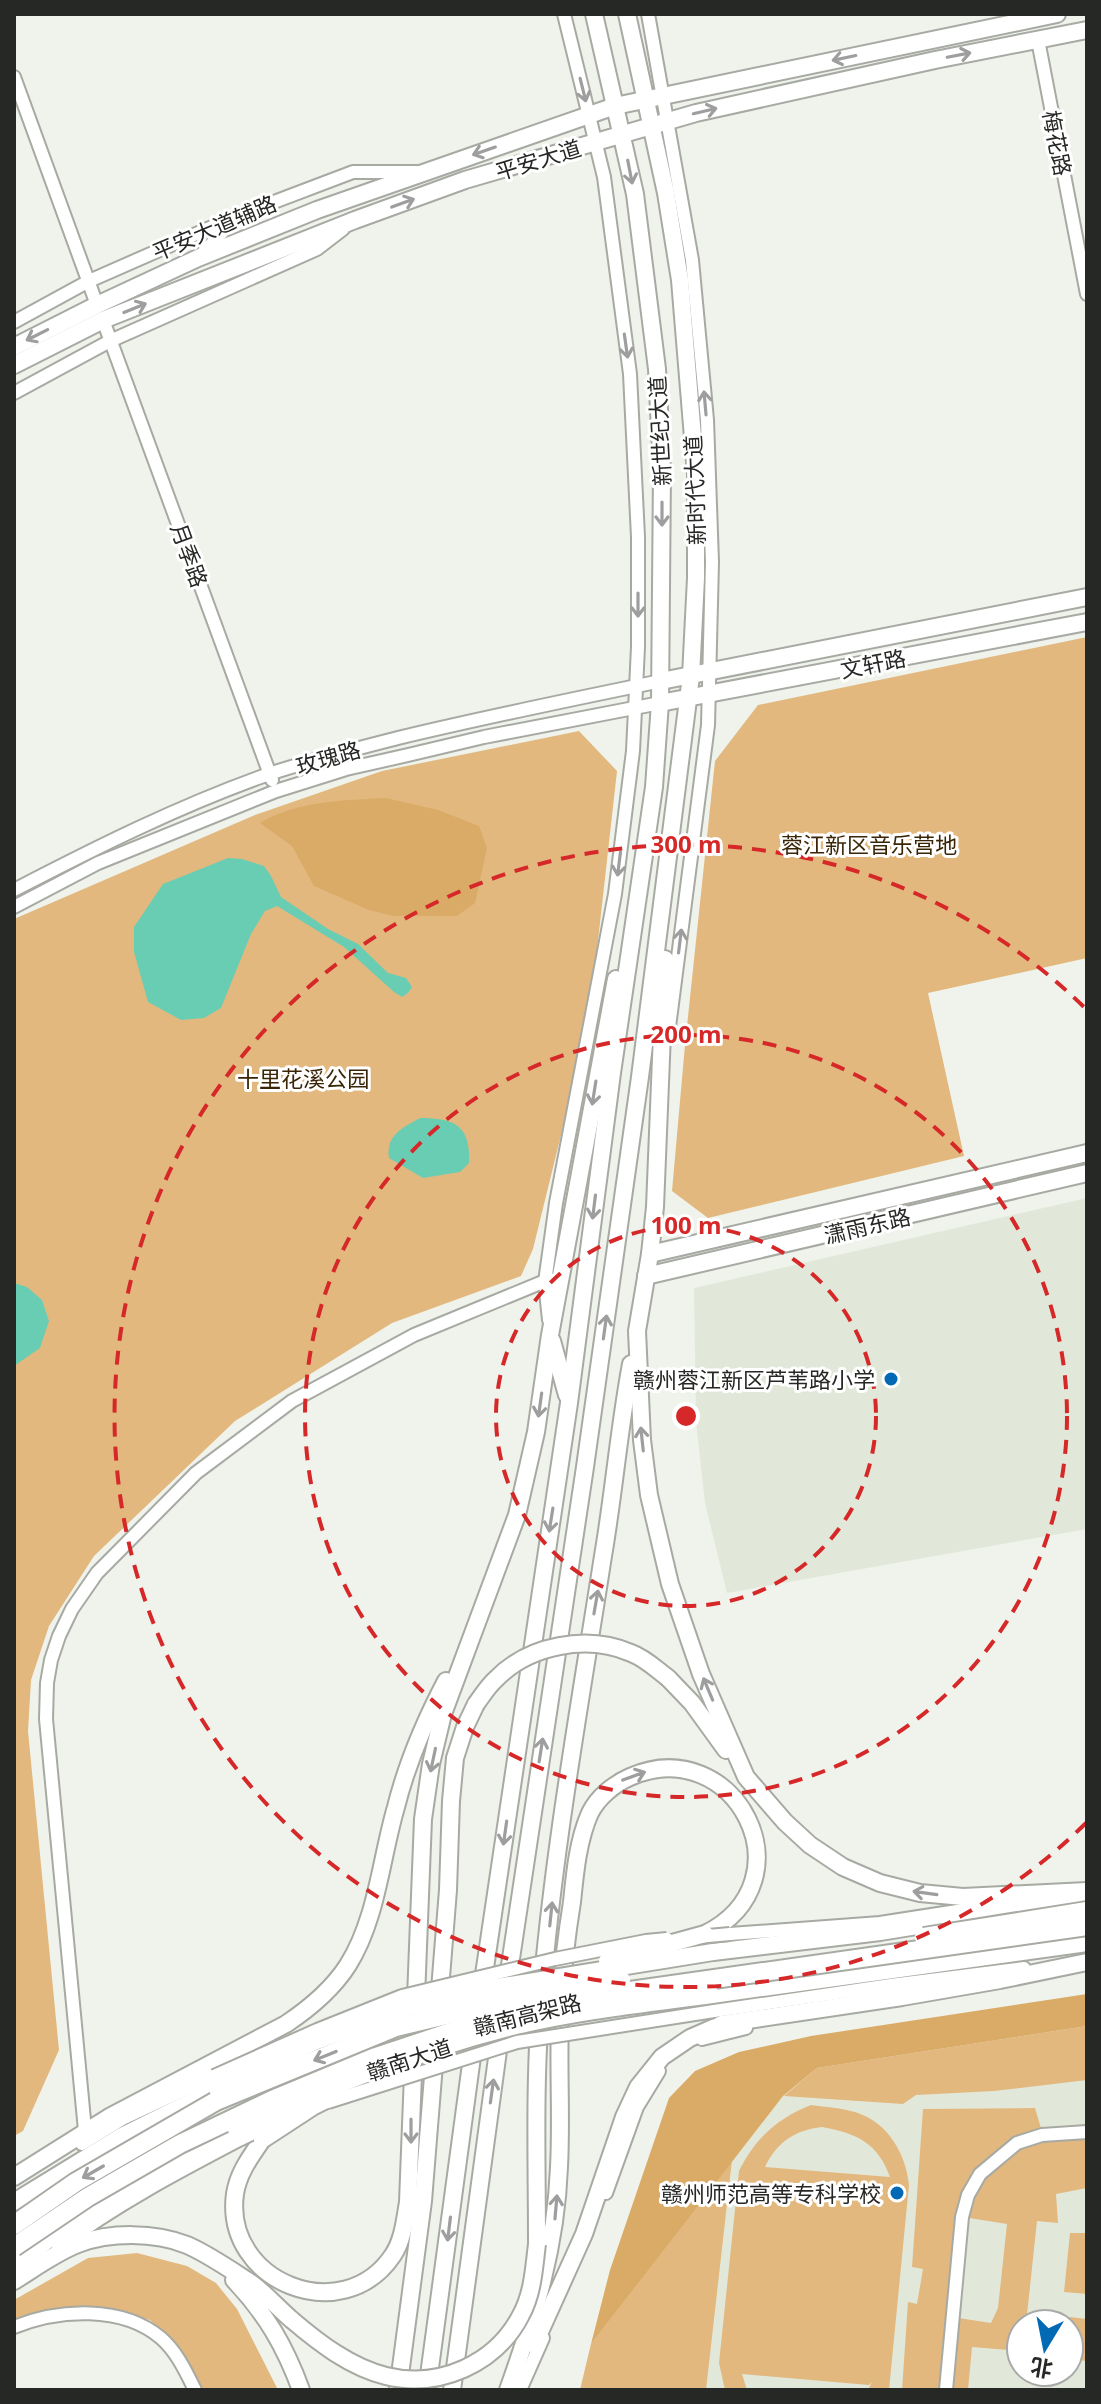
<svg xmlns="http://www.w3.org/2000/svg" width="1101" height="2404" font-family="'Open Sans','Noto Sans SC',sans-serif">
<rect width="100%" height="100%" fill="#eff3eb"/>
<g fill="#e2e8d9" fill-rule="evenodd">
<path d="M1087 1198V1529L727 1593 705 1503 696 1422 694 1288Z"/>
<path d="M1087 2026V2390H580L591 2344 783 2096 817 2068ZM1021 2324H1069V2372H1021Z"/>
</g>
<g fill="#e2b87e" fill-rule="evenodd">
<path d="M1087 637V958L928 993 964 1156 708 1218 672 1191 685 1045 715 761 758 705Z"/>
<path d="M579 731 617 771 589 1021 533 1249 521 1276 392 1323 235 1421 94 1556 49 1626 31 1680 28 1731 59 2050 23 2131 14 2136V919L255 815 382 771Z"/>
<path d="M1087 2026V2080L994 2091 916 2095 903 2104 784 2096 817 2068Z"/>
<path d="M811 2105C826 2107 841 2108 855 2112 888 2122 906 2154 909 2185L889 2390H868L872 2382 869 2385 742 2374 747 2390H725L719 2363 739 2171C755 2138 778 2118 811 2105ZM822 2127C856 2133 878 2143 890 2177L765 2167C777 2142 795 2130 822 2127Z"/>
<path d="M1035 2108 1043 2135 1087 2132V2188L1056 2194 1058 2223 1037 2221 1026 2324H1021V2351L972 2347 968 2390H902L908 2302 917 2304 923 2269 912 2267 923 2109ZM963 2217 1007 2224 998 2308 991 2323 952 2317Z"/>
<path d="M732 2160 706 2390H580L591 2344Z"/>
<path d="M1070 2233H1085L1087 2241V2294L1064 2292Z"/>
<path d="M137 2253 187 2266 216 2283 237 2309 278 2390H202L179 2349 150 2320 116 2311 58 2309 14 2321V2300L88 2258Z"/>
<path d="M1061 2316 1087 2319V2361L1069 2359V2324H1060Z"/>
</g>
<g fill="#daab67">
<path d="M386 798 438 810 479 826 487 848 475 903 457 916H393L369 910 314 886 292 846 260 823C296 801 345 800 386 798Z"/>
<path d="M1087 1994V2026L817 2068 783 2096 591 2344 610 2270 669 2098 695 2071 739 2052 811 2036Z"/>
</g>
<g fill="#69cdb4">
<path d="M228 858 242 859 264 866 271 876 281 897 328 929 358 944 388 973 406 978 412 987 408 993 402 997 394 992 344 947 277 906 265 911 251 934 221 1008 204 1018 181 1020 148 1002 134 952V927L163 884Z"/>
<path d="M420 1118C454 1118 471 1125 469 1163L460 1172 423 1178 389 1158C386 1135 402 1128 420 1118Z"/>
<path d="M14 1283 27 1287 42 1300 49 1321 40 1348 14 1366Z"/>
</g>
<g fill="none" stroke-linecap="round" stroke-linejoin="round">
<g stroke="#a7aaa3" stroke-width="16">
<g id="minor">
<path d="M648 14 692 260 707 420 712 562 708 725 669 1027"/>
<path d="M1038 40 1087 294"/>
<path d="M14 77 97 305"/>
<path d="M201 255 232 222"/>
<path d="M103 320 272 780"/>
<path d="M14 322 89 281 237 216 353 172H417"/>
<path d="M14 393 110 341 317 249 343 229"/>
<path d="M14 890C97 847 181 805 269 774 311 760 355 749 398 738 485 717 573 699 661 681"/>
<path d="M14 907 98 863 276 791 346 769 408 755 484 737 660 703"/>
<path d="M549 1320 545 1282 556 1203 615 894 633 751 638 647V537L630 374 604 177 564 14"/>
<path d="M730 1934 880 1923 1021 1901"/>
<path d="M714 2011 891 1985 1024 1968"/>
<path d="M702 2039 746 2028"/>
<path d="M86 2141 46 1719 47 1683 51 1660 59 1636 72 1609 97 1573 196 1473 292 1401 414 1335 550 1279"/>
<path d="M82 2144 124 2118 214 2076"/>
<path d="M606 2193 637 2107 659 2071"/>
<path d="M58 2248C115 2205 178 2172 241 2139"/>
<path d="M14 2327C59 2309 122 2305 161 2338 177 2352 186 2372 195 2390"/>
<path d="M520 2390 543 2338"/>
<path d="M946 2390 962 2217 968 2195 980 2174 1017 2143 1042 2135 1087 2132"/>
</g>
</g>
<g stroke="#a7aaa3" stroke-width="20">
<g id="major">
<path d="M14 347 97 305 198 258 317 210 615 106 1057 14"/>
<path d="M14 365 103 320 355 220 465 180 696 113 935 60 1087 30"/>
<path d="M661 681 1087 597"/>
<path d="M660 703 1087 622"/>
<path d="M665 959 655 1207 650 1254 637 1331 642 1440 649 1495 670 1584 701 1674 746 1777 785 1822 810 1845 843 1867 880 1883 920 1893 963 1897 1087 1891"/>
<path d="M650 1254 1087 1153"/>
<path d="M646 1276 1087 1173"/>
<path d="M552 1341 567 1395"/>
<path d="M668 1678 692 1703 726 1750"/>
<path d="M713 1952 880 1932 1078 1900"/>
<path d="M507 1985 585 1467 640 1077 691 676 696 578V474L680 280 666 193 627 14"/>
<path d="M482 1988 569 1403 612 1073 654 787 660 703 662 471 657 369 635 194 594 14"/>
<path d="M712 1995 1087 1943"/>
<path d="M262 2140C251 2156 238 2173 235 2194 223 2282 343 2330 393 2255 403 2240 405 2220 408 2202L423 1819 431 1764 443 1714 517 1515 536 1432 550 1335 616 979"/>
<path d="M14 2177 111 2116 286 2024C310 2008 332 1990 348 1965 377 1919 381 1858 396 1807 407 1763 425 1721 446 1681"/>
<path d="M14 2202 120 2137 217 2089"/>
<path d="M537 2244C537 2163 534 2081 541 2001 553 1852 580 1704 603 1556 614 1492 619 1428 631 1364"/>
<path d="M14 2267 68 2224 168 2163 236 2129"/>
<path d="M234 2280C266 2314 285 2346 301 2390"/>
<path d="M14 2281C35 2268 55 2253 78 2244 110 2232 155 2232 187 2245 208 2254 231 2270 251 2283 265 2293 278 2308 292 2320"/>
<path d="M534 2345 584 2234 624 2117 638 2087 662 2057 690 2038 722 2024 902 1997 1000 1980 1087 1962"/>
<path d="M398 2390 423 2201 448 1890 451 1801 455 1758 465 1727 476 1704"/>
<path d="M427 2390 476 2027"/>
<path d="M452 2390 500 2036"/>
<path d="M508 2390C535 2314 556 2248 559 2167 562 2111 557 2054 561 1998 563 1966 567 1933 572 1902 575 1872 578 1840 590 1813 598 1797 614 1784 630 1777 734 1731 813 1880 705 1934"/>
</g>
</g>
<use href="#minor" stroke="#fff" stroke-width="12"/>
<use href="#major" stroke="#fff" stroke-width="16"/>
<g stroke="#a7aaa3" stroke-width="16" stroke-linecap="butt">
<g id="minor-bridge">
<path d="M697 1937 730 1934"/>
<path d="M214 2076 317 2030 402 1996 555 1959 646 1941 667 1939"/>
<path d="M328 2102 517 2042 714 2011"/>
<path d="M241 2139 285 2118"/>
</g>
</g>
<g stroke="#a7aaa3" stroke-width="20" stroke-linecap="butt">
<g id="major-bridge">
<path d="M476 1704C482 1696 488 1686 496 1679 529 1645 587 1634 631 1653 645 1658 656 1669 668 1678"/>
<path d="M607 1961 705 1934"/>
<path d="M217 2089 314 2042 404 2008 491 1988 713 1952"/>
<path d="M236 2129C325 2089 416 2051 512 2027 578 2011 645 2004 712 1995"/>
<path d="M262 2140 314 2106 336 2095"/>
<path d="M292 2320C319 2343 350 2367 386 2376 439 2389 496 2364 521 2315 533 2293 534 2268 537 2244"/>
</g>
</g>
<g stroke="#a7aaa3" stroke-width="22" stroke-linecap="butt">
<g id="highway-bridge">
<path d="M924 1937 1087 1911"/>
<path d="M14 2225 76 2182 216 2101 396 2027 492 2004 582 1985 621 1980"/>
<path d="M14 2247 88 2197 180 2144 272 2100 373 2058 454 2031 602 1995 1087 1926"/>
</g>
</g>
<use href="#minor-bridge" stroke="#fff" stroke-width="12"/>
<use href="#major-bridge" stroke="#fff" stroke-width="16"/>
<use href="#highway-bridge" stroke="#fff" stroke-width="18"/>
</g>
<defs><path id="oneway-shaft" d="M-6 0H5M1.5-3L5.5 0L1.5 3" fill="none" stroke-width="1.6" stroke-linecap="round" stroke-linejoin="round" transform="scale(2)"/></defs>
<g stroke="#9d9e9d">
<use href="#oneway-shaft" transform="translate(959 55) rotate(-11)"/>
<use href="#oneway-shaft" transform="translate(844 58) rotate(168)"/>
<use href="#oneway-shaft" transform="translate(583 90) rotate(76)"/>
<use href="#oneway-shaft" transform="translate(705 111) rotate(-13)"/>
<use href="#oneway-shaft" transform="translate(484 151) rotate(161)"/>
<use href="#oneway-shaft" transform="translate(630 172) rotate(79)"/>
<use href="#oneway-shaft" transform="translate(403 203) rotate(-20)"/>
<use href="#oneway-shaft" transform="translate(135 308) rotate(-22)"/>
<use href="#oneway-shaft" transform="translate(37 335) rotate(153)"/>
<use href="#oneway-shaft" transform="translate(626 346) rotate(82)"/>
<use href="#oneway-shaft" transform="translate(705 403) rotate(-95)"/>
<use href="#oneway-shaft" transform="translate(662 514) rotate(90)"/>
<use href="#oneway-shaft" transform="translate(638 605) rotate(90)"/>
<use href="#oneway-shaft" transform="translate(619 864) rotate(97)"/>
<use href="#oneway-shaft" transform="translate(680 941) rotate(-83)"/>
<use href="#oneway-shaft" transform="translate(594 1093) rotate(99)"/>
<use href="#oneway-shaft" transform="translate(594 1207) rotate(97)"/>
<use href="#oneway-shaft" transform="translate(605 1327) rotate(-82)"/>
<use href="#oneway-shaft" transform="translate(540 1405) rotate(98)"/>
<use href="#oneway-shaft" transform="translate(642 1439) rotate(-96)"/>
<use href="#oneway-shaft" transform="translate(551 1520) rotate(99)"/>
<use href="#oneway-shaft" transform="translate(596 1602) rotate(-80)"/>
<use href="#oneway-shaft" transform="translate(708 1689) rotate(-113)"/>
<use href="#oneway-shaft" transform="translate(541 1750) rotate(-81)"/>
<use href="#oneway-shaft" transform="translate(433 1760) rotate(102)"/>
<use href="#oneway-shaft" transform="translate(634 1776) rotate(-20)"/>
<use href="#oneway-shaft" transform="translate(505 1833) rotate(98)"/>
<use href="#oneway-shaft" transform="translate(925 1893) rotate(-172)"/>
<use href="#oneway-shaft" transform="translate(551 1914) rotate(-84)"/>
<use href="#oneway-shaft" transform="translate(325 2056) rotate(158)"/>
<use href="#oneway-shaft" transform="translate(492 2091) rotate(-82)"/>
<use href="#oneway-shaft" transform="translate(411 2131) rotate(90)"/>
<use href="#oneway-shaft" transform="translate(93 2172) rotate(150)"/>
<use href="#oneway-shaft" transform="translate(556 2207) rotate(-85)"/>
<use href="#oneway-shaft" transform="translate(449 2229) rotate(97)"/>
</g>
<g fill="none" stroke="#d62828" stroke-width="4" stroke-dasharray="14 10">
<circle cx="686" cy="1416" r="190"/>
<circle cx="686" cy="1416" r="381"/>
<path d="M1086 1823A571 571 0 1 1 1086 1009"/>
</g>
<g fill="#0269b5" stroke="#fff" stroke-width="3">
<circle cx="891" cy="1379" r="8"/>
<circle cx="897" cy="2193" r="8"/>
</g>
<g text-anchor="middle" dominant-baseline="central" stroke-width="6" stroke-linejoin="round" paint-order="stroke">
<g font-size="22" fill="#262825" stroke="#fff">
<text transform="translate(1058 143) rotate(79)">梅花路</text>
<text transform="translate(538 159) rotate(-17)">平安大道</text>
<text transform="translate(214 227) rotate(-23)">平安大道辅路</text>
<text transform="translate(659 431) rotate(-93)">新世纪大道</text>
<text transform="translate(694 490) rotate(-92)">新时代大道</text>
<text transform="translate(190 555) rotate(70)">月季路</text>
<text transform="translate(873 663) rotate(-11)">文轩路</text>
<text transform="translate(328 757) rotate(-16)">玫瑰路</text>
<text transform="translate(867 1225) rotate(-13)">潇雨东路</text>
<text transform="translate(527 2014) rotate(-14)">赣南高架路</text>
<text transform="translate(409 2059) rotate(-18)">赣南大道</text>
</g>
<g font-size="22" fill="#3a2607" stroke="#fff">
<text x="869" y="844">蓉江新区音乐营地</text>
<text x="303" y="1078">十里花溪公园</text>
</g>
<g font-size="22" fill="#262825" stroke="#fff" text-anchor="end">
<text x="875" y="1379">赣州蓉江新区芦苇路小学</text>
<text x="881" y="2193">赣州师范高等专科学校</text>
</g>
</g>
<circle cx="686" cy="1416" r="12" fill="#d62828" stroke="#fff" stroke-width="4"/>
<g font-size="24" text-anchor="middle" font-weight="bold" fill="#d62828" stroke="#fff" stroke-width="6" stroke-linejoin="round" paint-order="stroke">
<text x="686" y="853">300 m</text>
<text x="686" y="1043">200 m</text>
<text x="686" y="1234">100 m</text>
</g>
<rect width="1101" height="2404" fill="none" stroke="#262825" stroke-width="32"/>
<g transform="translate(1045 2348) rotate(190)"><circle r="38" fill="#ffffff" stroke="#a8a9a8" stroke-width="2"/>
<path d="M0-6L14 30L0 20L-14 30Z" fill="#0269b5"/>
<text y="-12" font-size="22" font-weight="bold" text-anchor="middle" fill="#262825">北</text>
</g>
</svg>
